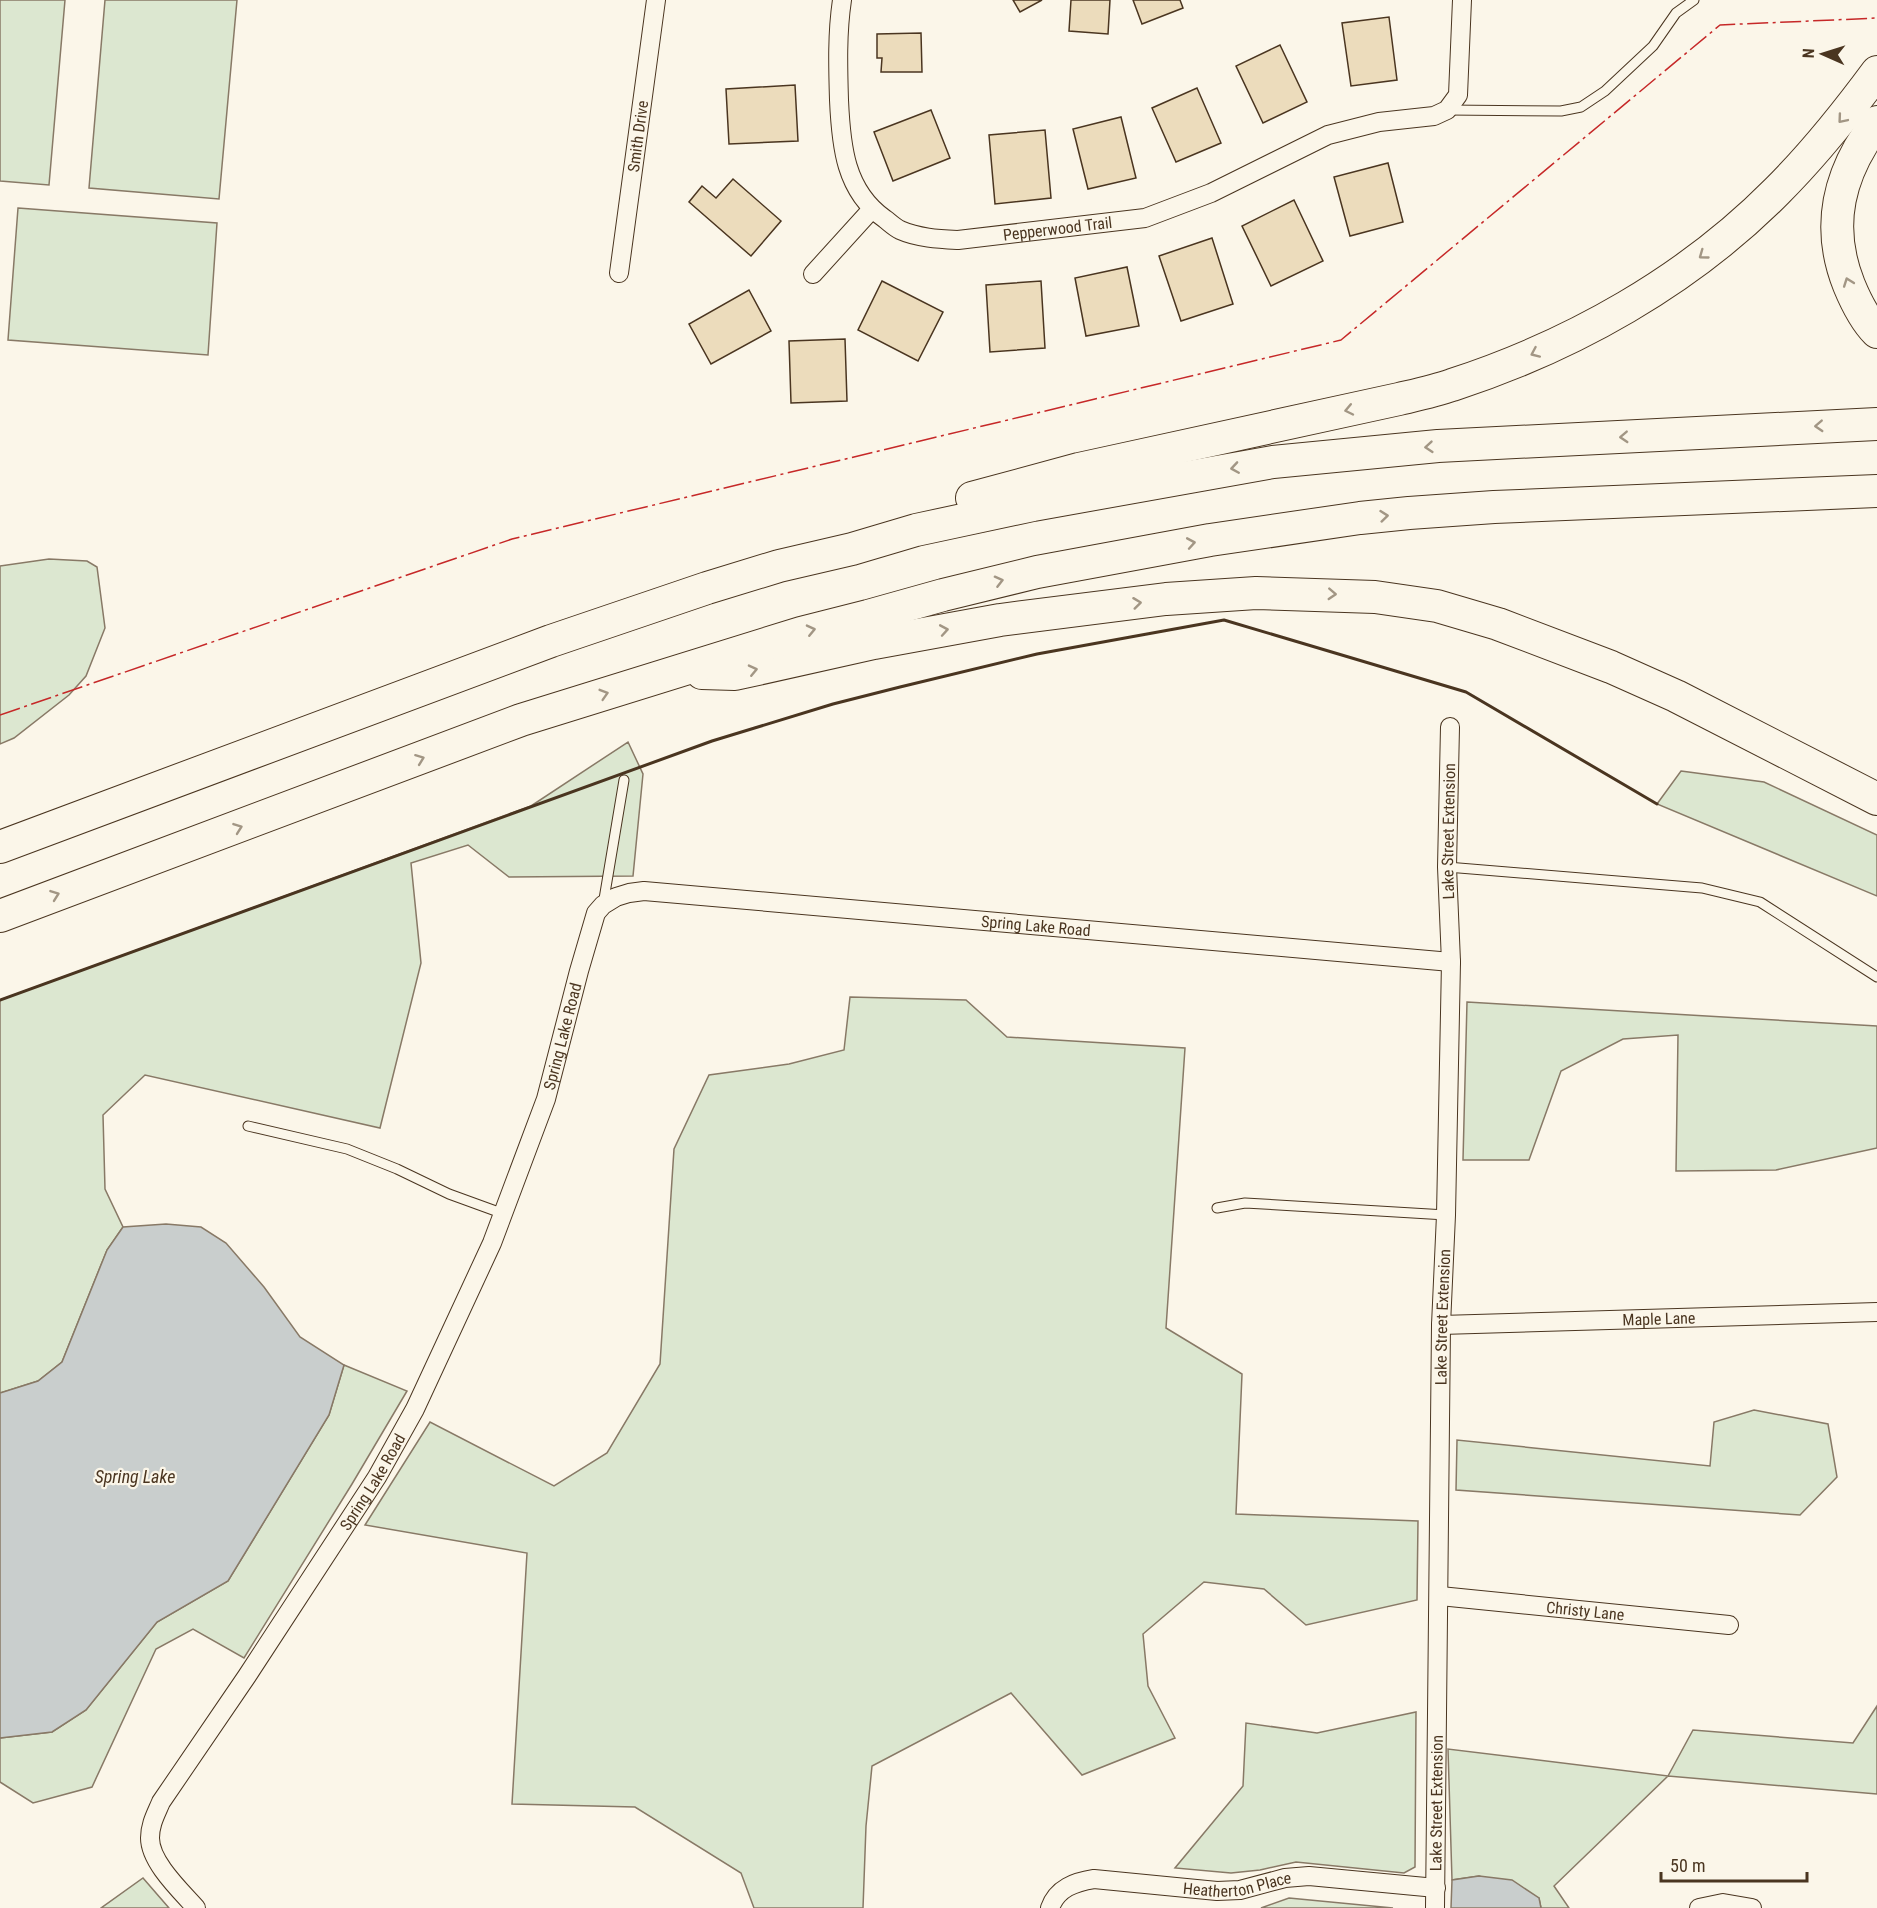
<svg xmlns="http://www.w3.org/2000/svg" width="1877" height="1908" font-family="'Roboto Condensed',sans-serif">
<rect width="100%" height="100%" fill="#fbf6e9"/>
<g fill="#dce7d0" stroke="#887966" stroke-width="1.5">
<path d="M0 0H65L49 185 0 181Z"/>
<path d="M105 0H237L219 199 89 188Z"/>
<path d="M18 208 217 223 208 355 8 340Z"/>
<path d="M49 559 87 561 97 567 105 628 86 676 69 695 14 738 0 744V566Z"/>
<path d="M628 742 643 774 633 876 509 877 468 845 411 863 421 963 380 1128 145 1075 103 1115 105 1189 123 1227 107 1250 62 1362 38 1381 0 1393V1000L531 806Z"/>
<path d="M1681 771 1764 782 1877 835V896L1657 804Z"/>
<path d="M850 997 966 1000 1007 1037 1185 1048 1166 1328 1242 1374 1236 1514 1418 1521 1417 1600 1306 1625 1264 1589 1204 1582 1143 1634 1148 1686 1175 1738 1082 1775 1011 1693 872 1766 866 1826 863 1908H754L741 1873 635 1807 512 1804 527 1553 365 1525 430 1422 554 1486 607 1453 660 1364 674 1149 709 1075 789 1064 844 1050Z"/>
<path d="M1467 1002 1877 1026V1148L1776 1170 1676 1171 1678 1035 1623 1039 1561 1071 1529 1160H1463Z"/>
<path d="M344 1365 407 1391 352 1484 244 1658 193 1629 156 1649 92 1787 33 1803 0 1782V1738L52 1732 86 1710 157 1622 228 1581 329 1415Z"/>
<path d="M1754 1410 1828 1424 1837 1477 1800 1515 1456 1490 1457 1440 1710 1466 1714 1422Z"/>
<path d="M1877 1706V1794L1668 1776 1554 1886 1569 1908H1541L1539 1898 1479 1876 1452 1880 1448 1749 1668 1776 1693 1730 1853 1743Z"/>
<path d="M1416 1712 1415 1867 1404 1873 1296 1862 1260 1870 1231 1873 1175 1868 1243 1786 1246 1723 1317 1733Z"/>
<path d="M143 1878 169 1908H101Z"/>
<path d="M1289 1898 1393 1908H1261Z"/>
</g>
<g fill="#c9cecd" stroke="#887966" stroke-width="1.5">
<path d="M166 1224 201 1227 226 1243 264 1287 300 1337 344 1365 329 1415 228 1581 157 1622 86 1710 52 1732 0 1738V1393L38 1381 62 1362 107 1250 123 1227Z"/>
<path d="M1479 1876 1512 1880 1539 1898 1541 1908H1451L1452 1880Z"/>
</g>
<g fill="#ecdcbc" stroke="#4a3520" stroke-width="1.5">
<path d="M1013 0H1042L1020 12Z"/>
<path d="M1071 0H1110L1108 34 1069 31Z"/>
<path d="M1133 0H1180L1183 8 1142 24Z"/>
<path d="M1389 17 1397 80 1351 86 1342 23Z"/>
<path d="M921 33 922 72H881L882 58H877V34Z"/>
<path d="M1280 45 1307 102 1263 123 1236 66Z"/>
<path d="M795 85 798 141 729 144 726 89Z"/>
<path d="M1197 88 1221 143 1176 162 1152 108Z"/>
<path d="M931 110 950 158 893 181 874 132Z"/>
<path d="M1121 117 1136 178 1088 189 1073 129Z"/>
<path d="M1045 130 1051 198 995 204 989 135Z"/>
<path d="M1388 163 1403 222 1350 236 1334 177Z"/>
<path d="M733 179 781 221 751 256 689 202 702 186 716 198Z"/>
<path d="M1294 200 1323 261 1271 286 1242 226Z"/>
<path d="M1212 238 1233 304 1181 321 1159 256Z"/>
<path d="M1127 267 1139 326 1086 336 1075 278Z"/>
<path d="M882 281 943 312 918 361 858 330Z"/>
<path d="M1041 281 1045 348 990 352 986 285Z"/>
<path d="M749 290 771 331 711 364 689 324Z"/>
<path d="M845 339 847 401 791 403 789 341Z"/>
</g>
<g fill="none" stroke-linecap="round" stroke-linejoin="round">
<g stroke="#4a3520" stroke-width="11">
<g id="lane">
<path d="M1447 110 1561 111 1581 107 1605 91 1653 46 1676 13 1694 0"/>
<path d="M1447 867 1702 888 1760 902 1877 977"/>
<path d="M603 905 624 780"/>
<path d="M248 1126 347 1149 397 1169 449 1194 504 1214"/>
<path d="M1217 1208 1245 1203 1446 1215"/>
</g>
</g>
<g stroke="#4a3520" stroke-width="20">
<g id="street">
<path id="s1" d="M842 0C837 33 838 67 839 100 841 146 845 191 885 219 889 222 894 227 900 230 918 238 939 239 958 240L1145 218 1211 193 1328 135 1379 122 1434 116 1447 110 1458 95 1462 0"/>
<path id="s2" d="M619 273 656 0"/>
<path d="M813 274 872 209"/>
<path id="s3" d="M1441 1325 1877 1312"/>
<path id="s4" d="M1440 1596 1729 1625"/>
<path id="s5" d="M196 1908C180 1890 150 1862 150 1838 150 1824 156 1814 161 1802L247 1676 377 1477 415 1409 492 1243 546 1099 579 971 596 913 603 905 616 897 629 893 644 891 1451 962"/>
<path id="s6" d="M1050 1908C1057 1888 1075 1882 1094 1879L1217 1891 1240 1890 1285 1878 1309 1876 1436 1888"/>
<path id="s7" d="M1435 1908 1441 1325 1446 1215 1451 962 1447 867 1450 727"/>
<path d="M1699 1908 1723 1903 1752 1908"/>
</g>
</g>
<g stroke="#4a3520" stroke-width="34">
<g id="highway">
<path d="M1877 122C1839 172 1825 225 1849 285 1856 302 1864 319 1877 332"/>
<path d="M972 498 1079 469 1399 399C1416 395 1435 391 1452 385 1572 346 1688 281 1777 191 1814 154 1846 114 1877 72"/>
<path d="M702 673 735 674 874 643 1000 620 1166 599 1256 593 1375 597 1437 606 1498 624 1611 667 1676 696 1877 799"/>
<path d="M0 847 551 641 707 588 779 566 852 549 916 530 1033 505 1273 462 1438 446 1877 424"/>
<path d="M0 916 521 720 801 633 868 616 943 595 1037 572 1210 540 1360 518 1409 513 1494 507 1877 491"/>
</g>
</g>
<use href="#lane" stroke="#fbf6e9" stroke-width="9"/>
<use href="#street" stroke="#fbf6e9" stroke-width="18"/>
<use href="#highway" stroke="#fbf6e9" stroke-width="32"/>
<path stroke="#4a3520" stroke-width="3" d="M0 1000 712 741 833 704 900 687 1037 654 1224 620 1466 692 1657 804"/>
<path stroke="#c62828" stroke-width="1.5" stroke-dasharray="21 4.5 3 4.5" stroke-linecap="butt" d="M0 715 512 539 1341 340 1720 25 1877 18"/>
</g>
<defs><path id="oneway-chevron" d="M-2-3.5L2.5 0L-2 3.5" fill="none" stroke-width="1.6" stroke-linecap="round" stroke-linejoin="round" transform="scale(1.5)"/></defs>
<g stroke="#a29684">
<use href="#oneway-chevron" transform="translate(1842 119) rotate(130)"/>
<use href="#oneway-chevron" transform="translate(1703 255) rotate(144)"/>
<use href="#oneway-chevron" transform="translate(1848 282) rotate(-110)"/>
<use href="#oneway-chevron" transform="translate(1535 353) rotate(156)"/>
<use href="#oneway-chevron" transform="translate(1349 410) rotate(168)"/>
<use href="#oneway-chevron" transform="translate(1819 426) rotate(177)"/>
<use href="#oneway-chevron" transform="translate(1624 437) rotate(177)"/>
<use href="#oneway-chevron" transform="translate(1429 447) rotate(175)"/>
<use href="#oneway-chevron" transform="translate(1235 468) rotate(171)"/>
<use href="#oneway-chevron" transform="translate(1384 516) rotate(-6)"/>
<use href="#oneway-chevron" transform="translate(1191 543) rotate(-10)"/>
<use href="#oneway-chevron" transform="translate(999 581) rotate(-14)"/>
<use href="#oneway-chevron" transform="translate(1332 594) rotate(3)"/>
<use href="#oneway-chevron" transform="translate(1137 603) rotate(-7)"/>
<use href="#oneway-chevron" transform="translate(811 630) rotate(-13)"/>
<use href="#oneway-chevron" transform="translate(944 630) rotate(-10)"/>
<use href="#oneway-chevron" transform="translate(753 670) rotate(-13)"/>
<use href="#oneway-chevron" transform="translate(604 694) rotate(-17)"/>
<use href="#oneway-chevron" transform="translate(420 759) rotate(-21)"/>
<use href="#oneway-chevron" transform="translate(238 828) rotate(-20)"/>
<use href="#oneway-chevron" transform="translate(55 895) rotate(-20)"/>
</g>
<g text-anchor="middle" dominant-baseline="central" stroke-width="4.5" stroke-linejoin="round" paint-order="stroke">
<g font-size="16" fill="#4a3520" stroke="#fbf6e9">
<text stroke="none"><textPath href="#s2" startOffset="138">Smith Drive</textPath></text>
<text stroke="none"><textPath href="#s1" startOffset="411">Pepperwood Trail</textPath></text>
<text stroke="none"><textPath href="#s7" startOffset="1077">Lake Street Extension</textPath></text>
<text stroke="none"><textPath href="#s5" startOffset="1569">Spring Lake Road</textPath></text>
<text stroke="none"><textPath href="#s5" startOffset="993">Spring Lake Road</textPath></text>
<text stroke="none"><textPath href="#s7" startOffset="591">Lake Street Extension</textPath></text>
<text stroke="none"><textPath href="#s3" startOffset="218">Maple Lane</textPath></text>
<text stroke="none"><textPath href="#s5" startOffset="507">Spring Lake Road</textPath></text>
<text stroke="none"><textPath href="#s4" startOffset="146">Christy Lane</textPath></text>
<text stroke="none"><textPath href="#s7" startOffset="105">Lake Street Extension</textPath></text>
<text stroke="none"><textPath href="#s6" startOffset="200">Heatherton Place</textPath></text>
</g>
<g font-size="18" font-style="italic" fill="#4a3520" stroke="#fbf6e9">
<text x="135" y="1476">Spring Lake</text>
</g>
</g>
<g transform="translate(1823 54) rotate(273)" stroke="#fbf6e9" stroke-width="4.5" paint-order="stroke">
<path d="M0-4.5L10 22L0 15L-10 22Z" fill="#4a3520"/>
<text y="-9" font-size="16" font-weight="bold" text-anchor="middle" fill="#4a3520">N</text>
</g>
<path d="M1661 1872v9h146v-9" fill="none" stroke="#4a3520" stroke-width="3"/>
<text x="1670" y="1872" font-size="18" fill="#4a3520" stroke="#fbf6e9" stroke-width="4.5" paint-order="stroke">50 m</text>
</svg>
